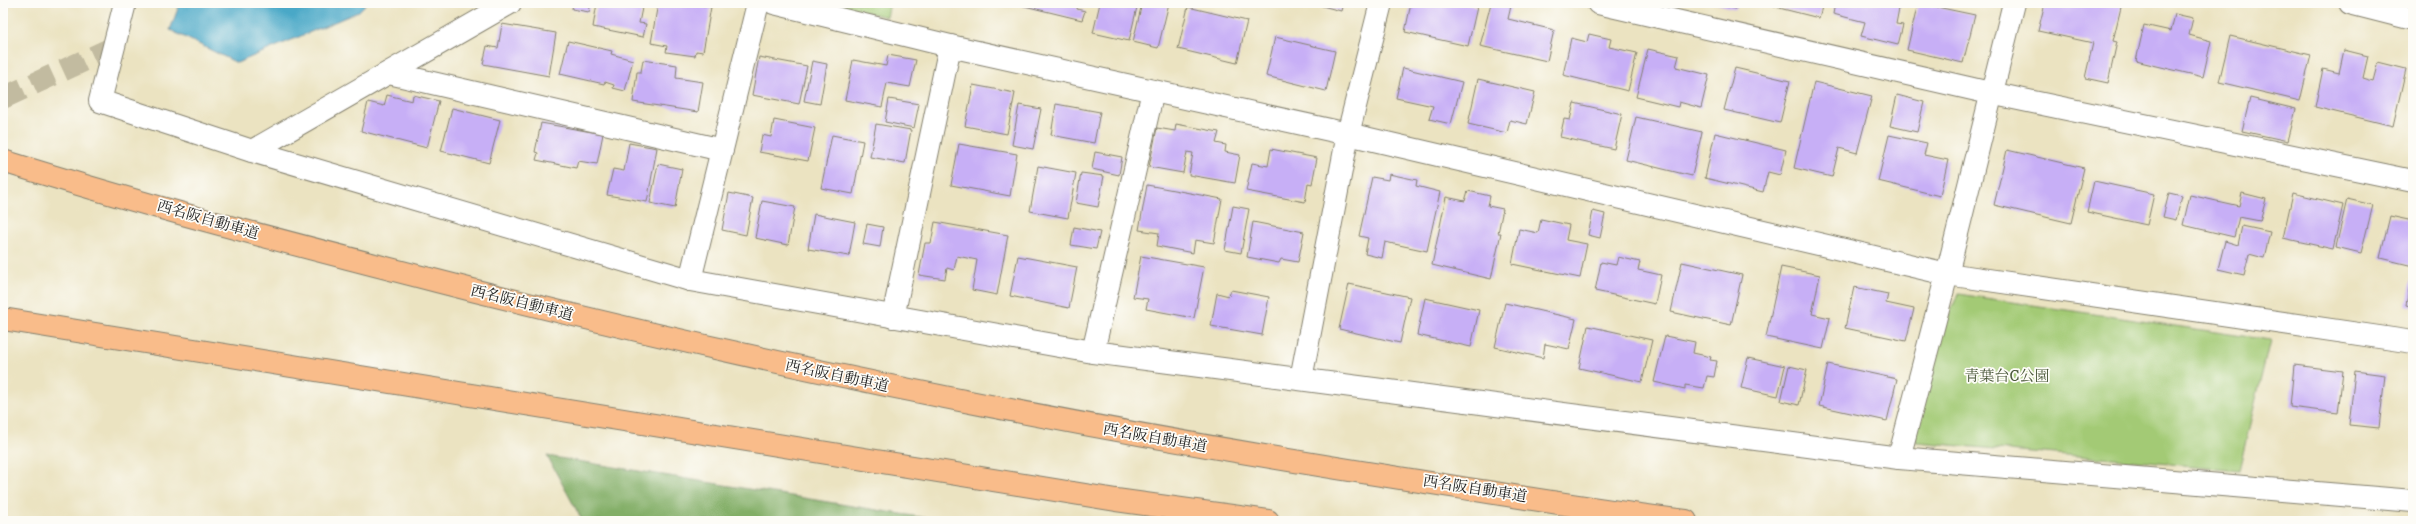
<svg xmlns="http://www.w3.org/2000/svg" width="2416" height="524" font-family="'IM FELL DW Pica','Noto Serif JP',serif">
<rect width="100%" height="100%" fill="#fdfcf7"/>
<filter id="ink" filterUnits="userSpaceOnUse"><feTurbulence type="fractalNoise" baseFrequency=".025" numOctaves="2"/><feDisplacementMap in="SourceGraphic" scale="8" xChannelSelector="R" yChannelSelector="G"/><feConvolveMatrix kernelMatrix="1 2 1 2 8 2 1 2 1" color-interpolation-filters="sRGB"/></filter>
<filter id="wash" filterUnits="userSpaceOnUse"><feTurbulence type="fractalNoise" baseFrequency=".012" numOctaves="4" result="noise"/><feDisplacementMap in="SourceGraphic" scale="16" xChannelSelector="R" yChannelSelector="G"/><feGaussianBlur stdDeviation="0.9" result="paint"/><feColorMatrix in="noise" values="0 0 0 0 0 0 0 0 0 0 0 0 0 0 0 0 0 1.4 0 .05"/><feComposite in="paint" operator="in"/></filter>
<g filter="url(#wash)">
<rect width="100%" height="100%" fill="#ebe3c1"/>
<g fill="#a3ca75" stroke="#607348">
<path d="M826 3H890L887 17Z"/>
<path d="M1958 294 2270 340 2239 470 1916 442V395Z"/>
</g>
<path fill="#82ae66" stroke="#4f6541" d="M547 456 944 521H588L582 520Z"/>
<path fill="#48a8c7" stroke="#326272" d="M180 3H367L358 12 237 63 170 30Z"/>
<g id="blocks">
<g fill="#c7aff6">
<path d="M573 3H591L589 12 572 9Z"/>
<path d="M597 3H643L639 23 646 24 643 37 593 27Z"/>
<path d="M658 3H688L711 7 703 52 696 51 695 56 666 52 667 46 651 43Z"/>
<path d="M1012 3H1078L1077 9 1085 11 1082 20Z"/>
<path d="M1100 3H1138L1129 41 1093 33Z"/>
<path d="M1142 3H1169L1158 48 1133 42Z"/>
<path d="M1311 3H1343L1341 11Z"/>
<path d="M1411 3H1461L1477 7 1468 46 1405 32Z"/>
<path d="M1491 3 1511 6 1508 19 1554 30 1547 61 1480 46Z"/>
<path d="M1714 3H1737L1736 9Z"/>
<path d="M1759 3H1823L1819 18Z"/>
<path d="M1835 3H1900L1896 24 1903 25 1898 45 1861 36 1865 22 1833 14Z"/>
<path d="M1918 3 1975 15 1963 63 1907 50Z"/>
<path d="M2045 3H2122L2113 41 2117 42 2108 83 2085 78 2093 43 2038 31Z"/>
<path d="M1188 7 1247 21 1237 63 1178 49Z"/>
<path d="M2175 14 2193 18 2189 35 2211 41 2203 77 2136 61 2144 25 2171 31Z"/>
<path d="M502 24 556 33 549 76 483 64 487 46 498 48Z"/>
<path d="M1589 34 1611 39 1609 47 1637 53 1628 91 1563 75 1571 38 1587 42Z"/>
<path d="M2230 36 2311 55 2300 101 2219 82Z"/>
<path d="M1275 37 1335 51 1326 91 1266 76Z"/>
<path d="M568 41 612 51 611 54 633 60 625 91 613 88 614 85 605 82 604 84 560 74Z"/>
<path d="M1648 49 1679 56 1676 67 1709 75 1701 108 1679 102 1678 107 1636 97Z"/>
<path d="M2344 50 2368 56 2363 78 2373 81 2378 62 2406 69 2393 126 2315 107 2323 69 2339 73Z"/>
<path d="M888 55 916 60 910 87 887 83 882 107 845 100 853 60 886 66Z"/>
<path d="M759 57 807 66 799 104 752 95Z"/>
<path d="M643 60 677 65 676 78 703 82 698 112 633 102 637 72H641Z"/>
<path d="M812 61 827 64 820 104 804 101Z"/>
<path d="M1403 68 1462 82 1451 124 1429 119 1433 106 1396 98Z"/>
<path d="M1735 68 1790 81 1780 123 1724 110Z"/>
<path d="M1478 79 1535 92 1527 124 1510 120 1507 133 1468 124Z"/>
<path d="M1814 82 1872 96 1857 153 1839 148 1832 177 1794 168Z"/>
<path d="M973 85 1015 93 1007 134 965 126Z"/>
<path d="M387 95 412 101 413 95 439 101 427 148 361 131 368 102 384 106Z"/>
<path d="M1897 95 1924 102 1917 132 1890 126Z"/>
<path d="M2250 98 2296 109 2288 141 2242 131Z"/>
<path d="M889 99 919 104 914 128 885 122Z"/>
<path d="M1574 103 1622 114 1614 149 1560 137 1564 119 1570 120Z"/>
<path d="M1056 104 1100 112 1094 143 1051 135Z"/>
<path d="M1019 105 1041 109 1033 149 1012 145Z"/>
<path d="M452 108 500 120 489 163 441 151Z"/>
<path d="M1636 117 1702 132 1692 176 1626 160Z"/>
<path d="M774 120 815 128 808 161 759 152 762 135 771 137Z"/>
<path d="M541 123 603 134 597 164 578 161 576 168 536 160 538 153 535 152Z"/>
<path d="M876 124 911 130 905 163 870 157Z"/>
<path d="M1176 124 1219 132 1216 143 1226 145 1225 152 1240 155 1235 183 1189 175 1193 153 1187 152 1183 173 1149 167 1157 128 1175 131Z"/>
<path d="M1715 133 1786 150 1780 175 1768 172 1763 192 1705 178Z"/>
<path d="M832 135 863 141 853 194 821 188Z"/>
<path d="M1889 135 1927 143 1924 155 1948 160 1940 196 1878 181Z"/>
<path d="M629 143 657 148 647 202 607 195 613 169 624 171Z"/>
<path d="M959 144 1017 154 1010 196 951 185Z"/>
<path d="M1271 149 1317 158 1312 184 1308 183 1305 202 1246 191 1252 163 1268 166Z"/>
<path d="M2007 150 2084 168 2071 223 1994 205Z"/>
<path d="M1095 152 1122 157 1119 175 1092 169Z"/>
<path d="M658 164 682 169 675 208 650 203Z"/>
<path d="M1038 166 1076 173 1068 218 1030 211Z"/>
<path d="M1081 173 1104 176 1098 207 1076 203Z"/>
<path d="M1389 174 1417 180 1416 186 1440 192 1427 251 1385 242 1382 258 1365 254 1368 238 1359 236 1372 177 1388 180Z"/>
<path d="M2094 181 2154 194 2147 225 2087 212Z"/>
<path d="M1147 185 1222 199 1214 243 1195 240 1193 253 1157 246 1159 233 1139 230Z"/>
<path d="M1468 191 1490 196 1488 206 1503 209 1498 233H1501L1491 279 1432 265 1446 197 1465 201Z"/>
<path d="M729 193 753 198 746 235 722 230Z"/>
<path d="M2169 193 2182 196 2176 220 2163 217Z"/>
<path d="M2242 193 2266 199 2260 221 2239 217 2234 237 2183 225 2190 195 2239 206Z"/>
<path d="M2293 193 2343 205 2333 249 2283 238Z"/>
<path d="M2347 199 2373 205 2361 253 2336 247Z"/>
<path d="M762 201 795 207 788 245 755 238Z"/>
<path d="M1233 206 1249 209 1241 253 1225 250Z"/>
<path d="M1593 211 1605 214 1600 238 1588 235Z"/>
<path d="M814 214 855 222 849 256 808 249Z"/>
<path d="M2390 216 2413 221V266L2380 258Z"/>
<path d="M1541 219 1569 225 1566 240 1587 244 1580 278 1512 264 1519 229 1538 233Z"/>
<path d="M935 222 1008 235 997 295 972 290 977 260 957 256 954 270 947 268 945 279 919 275 925 243H931Z"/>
<path d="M1253 222 1304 232 1298 262 1281 259 1279 263 1247 257Z"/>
<path d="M867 224 883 227 880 247 863 244Z"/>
<path d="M2242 226 2270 232 2264 258 2249 254 2244 275 2218 269 2225 241 2238 245Z"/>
<path d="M1074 227 1100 232 1096 249 1071 245Z"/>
<path d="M1018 256 1077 267 1069 308 1010 296Z"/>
<path d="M1141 256 1204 267 1194 318 1146 309 1148 299 1133 297Z"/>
<path d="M1618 257 1640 262 1638 270 1661 275 1655 304 1595 291 1601 262 1616 265Z"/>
<path d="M1682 262 1742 275 1731 325 1671 312Z"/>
<path d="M1781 267 1820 275 1812 314 1830 318 1823 349 1766 337Z"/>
<path d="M2411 279 2413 280V307L2406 305Z"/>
<path d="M1349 284 1410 297 1400 343 1339 329Z"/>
<path d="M1854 287 1888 294 1886 303 1914 309 1906 341 1845 328Z"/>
<path d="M1231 290 1269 297 1262 335 1211 326 1217 293 1229 296Z"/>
<path d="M1425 298 1479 310 1471 347 1417 335Z"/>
<path d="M1505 303 1576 319 1569 349 1545 344 1543 358 1495 347Z"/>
<path d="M1588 326 1652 340 1642 382 1579 368Z"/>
<path d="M1665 336 1695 342 1693 353 1711 357 1710 360 1717 361 1714 377 1707 376 1704 388 1685 385V389L1654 382Z"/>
<path d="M1748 358 1785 366 1778 396 1741 388Z"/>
<path d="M1828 364 1897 379 1887 421 1819 406Z"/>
<path d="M2294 365 2343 371 2338 413 2290 407Z"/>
<path d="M1789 366 1807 370 1799 405 1781 401Z"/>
<path d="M2355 371 2385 375 2379 428 2349 425Z"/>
</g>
</g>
</g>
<g filter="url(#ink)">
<use href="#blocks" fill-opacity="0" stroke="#84806e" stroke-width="1"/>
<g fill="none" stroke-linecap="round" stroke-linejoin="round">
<path stroke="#c2bba0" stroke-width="22" stroke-dasharray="22 11" stroke-linecap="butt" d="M3 98 114 47"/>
<g stroke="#84806e" stroke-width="24">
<g id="minor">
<path d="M125 3 100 101 252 151 690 280 1093 352 1899 458 2413 501"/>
<path d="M774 3 950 46 1348 134 1947 274 2413 342"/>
<path d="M1598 3 1990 93 2413 181"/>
<path d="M2350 3 2413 19"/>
<path d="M389 73 722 150"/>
<path d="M252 151 510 3"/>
<path d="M690 280 758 3"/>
<path d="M893 317 950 46"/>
<path d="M1093 352 1153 91"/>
<path d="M1301 379 1348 134 1381 3"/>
<path d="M1899 458 1947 274 2014 3"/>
</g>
</g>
<g stroke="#84806e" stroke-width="24">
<g id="motorway">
<path d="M3 161C146 206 292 244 437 281 759 364 1084 429 1412 480 1503 494 1595 510 1686 521"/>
<path d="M3 319 1116 500 1268 521"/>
</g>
</g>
<use href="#minor" stroke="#fff" stroke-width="22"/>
<use href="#motorway" stroke="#f9bc8a" stroke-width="22"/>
</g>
</g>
<g text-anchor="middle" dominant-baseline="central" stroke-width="3.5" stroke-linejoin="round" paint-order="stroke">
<g font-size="15" fill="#1c1c1c" stroke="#fdfcf7">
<text transform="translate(208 220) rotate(16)">西名阪自動車道</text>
<text transform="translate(522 303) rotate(14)">西名阪自動車道</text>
<text transform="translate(837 376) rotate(12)">西名阪自動車道</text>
<text transform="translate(1155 438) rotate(10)">西名阪自動車道</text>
<text transform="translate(1475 489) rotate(9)">西名阪自動車道</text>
</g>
<g font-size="15" fill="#4b593b" stroke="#fdfcf7">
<text x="2007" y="376">青葉台C公園</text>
</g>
</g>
<rect width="2416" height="524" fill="none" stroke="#fdfcf7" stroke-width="16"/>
</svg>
